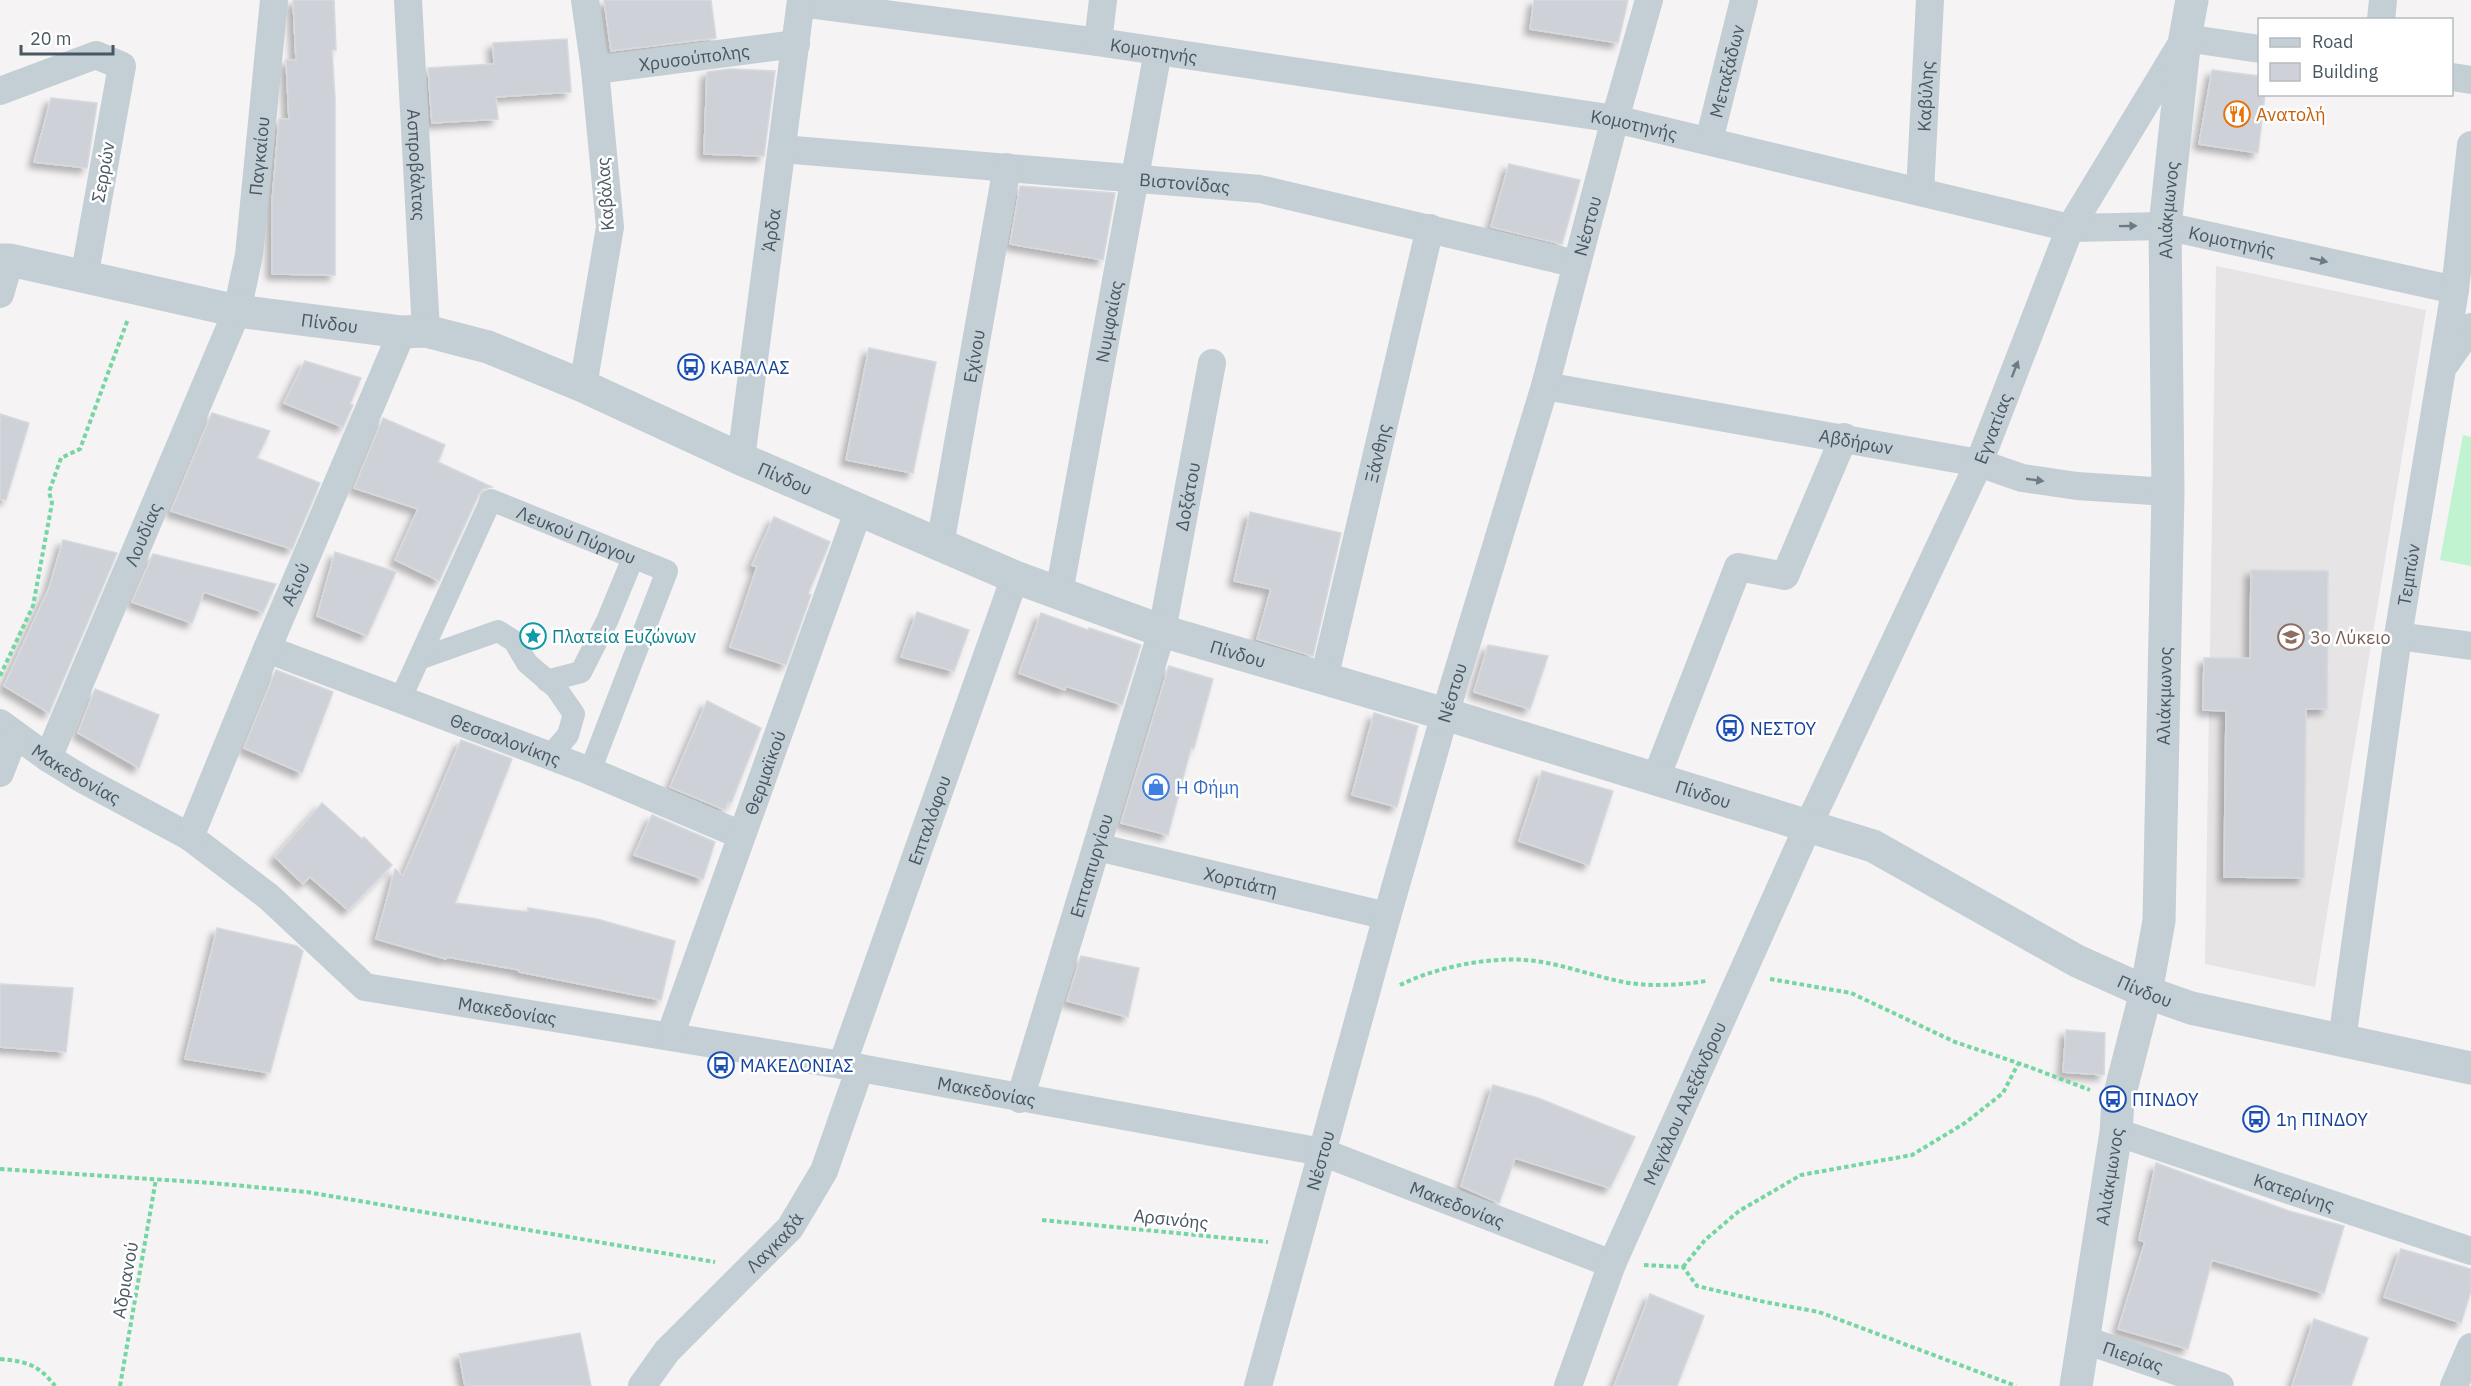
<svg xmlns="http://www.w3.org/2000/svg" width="2471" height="1386" font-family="'IBM Plex Sans',sans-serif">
<defs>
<filter id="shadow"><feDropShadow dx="-5.5" dy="5.5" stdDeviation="3" flood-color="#0004"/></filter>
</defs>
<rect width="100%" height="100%" fill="#f5f3f3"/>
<path fill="#e6e4e5" d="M2216 266 2426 310 2315 987 2205 964Z"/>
<path fill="#c0f4d1" d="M2463 435 2471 437V566L2440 560Z"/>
<g fill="#ced2d8" stroke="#d6d9de" stroke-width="1.5" filter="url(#shadow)">
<path d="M293 0H334L336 50H332L335 98V275L272 274V202L279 119H289L286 60H296Z"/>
<path d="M604 0H711L716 38 611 51Z"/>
<path d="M1534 0H1628L1618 43 1530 29Z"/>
<path d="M567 39 571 92 496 97 498 119 432 123 428 68 494 64 493 43Z"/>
<path d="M730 69 775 71 764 156 704 154 707 72Z"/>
<path d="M2212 70 2259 76V94H2265L2258 153 2199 144Z"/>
<path d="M51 98 97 103 87 168 34 162Z"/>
<path d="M1509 164 1580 180 1562 244 1491 227Z"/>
<path d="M1020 186 1115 193 1103 260 1010 244Z"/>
<path d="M869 348 936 362 913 473 846 460Z"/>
<path d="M305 361 361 378 350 404 353 405 343 427 284 403Z"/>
<path d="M212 413 270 431 257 458 320 483 292 549 171 511Z"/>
<path d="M0 414 29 423 6 500 0 499Z"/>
<path d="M383 418 445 445 438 462 492 487 483 489 479 494 439 581 395 560 418 509 354 488Z"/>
<path d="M1250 512 1341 533 1313 656 1257 639 1271 589 1234 581Z"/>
<path d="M774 517 830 542 808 594 811 595 786 665 730 647 757 567 752 565Z"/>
<path d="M63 540 117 553 49 713 4 686 49 588Z"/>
<path d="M335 552 396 572 367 636 317 616Z"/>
<path d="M153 554 276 584 263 612 204 592 192 623 132 602Z"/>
<path d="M2251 570 2328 571 2327 709H2306L2304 878 2224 877 2226 711 2203 710 2204 658H2250Z"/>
<path d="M917 612 969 630 954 671 901 657Z"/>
<path d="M1041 613 1088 630 1089 628 1141 645 1122 705 1066 686 1065 690 1019 673Z"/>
<path d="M1488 645 1548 656 1530 709 1474 692Z"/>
<path d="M1169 666 1213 679 1194 748H1191L1168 835 1121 823Z"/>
<path d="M276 670 333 692 302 773 244 748Z"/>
<path d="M95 689 159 715 139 768 78 733Z"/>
<path d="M707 701 761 728 731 803 728 801 725 810 670 787Z"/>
<path d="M1374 713 1418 726 1397 807 1352 795Z"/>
<path d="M461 740 512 759 455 903 528 912V908L597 919 675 941 661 1000 519 972V970L447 957 446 959 376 939 395 869 403 876Z"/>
<path d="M1542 771 1613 791 1589 865 1519 841Z"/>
<path d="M322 803 362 839 364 837 392 865 348 910 310 877 303 884 275 857Z"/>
<path d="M652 815 715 842 703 879 634 855Z"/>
<path d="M217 928 297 946 303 951 270 1073 185 1059Z"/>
<path d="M1081 956 1139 968 1128 1017 1067 1001Z"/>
<path d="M0 984 73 988 66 1052 0 1047Z"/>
<path d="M2066 1030 2105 1033 2104 1075 2063 1072Z"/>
<path d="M1493 1085 1538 1098 1635 1137 1610 1188 1515 1158 1499 1203 1461 1186Z"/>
<path d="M2156 1163 2289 1211 2344 1226 2324 1293 2212 1260 2188 1349 2118 1329 2145 1242 2139 1240Z"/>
<path d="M2401 1249 2471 1269V1291L2461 1323 2384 1297Z"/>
<path d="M1650 1294 1704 1316 1677 1386H1614Z"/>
<path d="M2314 1319 2368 1338 2351 1386H2292Z"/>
<path d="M580 1333 591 1386H465L459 1354Z"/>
</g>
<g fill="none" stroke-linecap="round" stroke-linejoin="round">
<g stroke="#74d6a1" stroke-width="4" stroke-dasharray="4.5 3" stroke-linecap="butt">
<path d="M0 676 33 606 52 503 49 492 61 458 80 449 128 319"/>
<path d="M1770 979 1851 993 1955 1042 2024 1065 2090 1090"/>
<path d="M1400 985C1434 968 1486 957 1525 960 1558 962 1591 976 1624 982 1647 987 1683 985 1706 981"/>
<path d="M0 1169 212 1183 307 1192 715 1262"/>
<path d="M1042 1220 1268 1242"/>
<path d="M1644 1265 1683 1267 1697 1286 1765 1302 1819 1312 2016 1386"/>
<path d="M1683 1267 1705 1240 1739 1211 1801 1175 1912 1155 1965 1123 2003 1093 2018 1064"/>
<path d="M0 1359C26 1361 39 1365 55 1386"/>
<path d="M120 1386 156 1179"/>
</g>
<g stroke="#c3ced5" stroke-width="22">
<path d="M419 659 498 631 514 641 527 663 556 688 574 714 568 735 550 756"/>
<path d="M547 681 581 672 607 621 633 558"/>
<path id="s1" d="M400 700 491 500 667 571 590 771"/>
</g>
<g stroke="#c3ced5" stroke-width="28">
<path id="s2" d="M408 0 426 331"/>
<path id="s3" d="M801 3 1098 42 1615 119 2070 228 2165 226 2455 290"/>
<path d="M2381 20 2383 0"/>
<path d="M1098 42 1103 0"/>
<path id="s4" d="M595 70 796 44"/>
<path d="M2452 77 2471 80"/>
<path d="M0 91 96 55 122 66 84 278"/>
<path id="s5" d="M1709 141 1744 0"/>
<path id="s6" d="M782 149 1260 189 1577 264"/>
<path id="s7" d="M1920 192 1930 0"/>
<path d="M0 294 10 260"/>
<path d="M2446 363 2471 327"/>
<path d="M583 386 610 227 595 70 585 0"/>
<path id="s8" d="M1545 386 1979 463 2022 478 2077 486 2168 492"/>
<path id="s9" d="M741 459 801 0"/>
<path id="s10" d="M940 545 1007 167"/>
<path id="s11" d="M1059 593 1158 51"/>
<path d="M2398 636 2471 646"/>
<path id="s12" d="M267 649 590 771 741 835"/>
<path id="s13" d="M1324 679 1430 228"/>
<path id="s14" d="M0 723 48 758 84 780 190 837 269 897 365 987 860 1068 1322 1152 1612 1264"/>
<path id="s15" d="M48 758 237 311 249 255 274 0"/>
<path d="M0 773 15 734"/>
<path d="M1656 778 1738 567 1785 576 1844 437"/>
<path id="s16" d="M190 837 267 649 402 332"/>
<path id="s17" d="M1097 847 1387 916"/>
<path id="s18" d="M670 1036 859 509"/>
<path id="s19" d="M2342 1040 2398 636 2455 290 2471 145"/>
<path id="s20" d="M842 1065 1015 577"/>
<path id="s21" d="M1020 1099 1162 631 1212 363"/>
<path id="s22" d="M2116 1132 2471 1251"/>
<path id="s23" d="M2082 1339 2220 1386"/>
<path id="s24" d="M642 1386 667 1351 790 1228 824 1171 860 1068"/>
<path id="s25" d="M1258 1386 1387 916 1445 714 1545 386 1615 119 1649 0"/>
<path id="s26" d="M1568 1386 1612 1264 1809 824 1979 463 2070 228 2185 38 2260 49"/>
<path d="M2454 1386 2471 1347"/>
</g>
<g stroke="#c3ced5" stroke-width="33">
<path id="s27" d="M0 260H10L237 311 402 332 426 331 488 347 583 386 741 459 1015 577 1162 631 1445 714 1873 846 2077 961 2146 992 2191 1008 2471 1068"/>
<path id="s28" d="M2076 1386 2116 1132 2118 1101 2146 992 2159 921 2168 492 2165 226 2185 38 2192 0"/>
</g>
</g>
<defs><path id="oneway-solid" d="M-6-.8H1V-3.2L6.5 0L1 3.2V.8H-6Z" transform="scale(1.5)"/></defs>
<g fill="#6d7b84">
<use href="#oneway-solid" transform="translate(2128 226) rotate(-1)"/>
<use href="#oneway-solid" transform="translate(2319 260) rotate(13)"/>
<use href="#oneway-solid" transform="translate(2015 369) rotate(-69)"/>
<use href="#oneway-solid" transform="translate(2035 480) rotate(8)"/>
</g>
<defs>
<g id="restaurant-ring" transform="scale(1.35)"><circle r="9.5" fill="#fff" stroke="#e8710a" stroke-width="1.5"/><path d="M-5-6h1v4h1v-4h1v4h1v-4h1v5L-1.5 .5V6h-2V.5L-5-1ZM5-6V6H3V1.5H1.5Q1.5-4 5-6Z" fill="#e8710a"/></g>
<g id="bus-ring" transform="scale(1.35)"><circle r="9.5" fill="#fff" stroke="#1a4fb4" stroke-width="1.5"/><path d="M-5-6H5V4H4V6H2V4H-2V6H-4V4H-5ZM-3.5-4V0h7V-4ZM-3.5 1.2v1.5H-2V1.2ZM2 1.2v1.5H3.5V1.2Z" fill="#1a4fb4"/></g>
<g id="sight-ring" transform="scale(1.35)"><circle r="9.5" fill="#fff" stroke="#0f9aa8" stroke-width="1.5"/><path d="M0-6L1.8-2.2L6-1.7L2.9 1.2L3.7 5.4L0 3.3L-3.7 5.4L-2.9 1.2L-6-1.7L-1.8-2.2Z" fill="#0f9aa8"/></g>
<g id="school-ring" transform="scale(1.35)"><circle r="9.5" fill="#fff" stroke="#8d6e63" stroke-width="1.5"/><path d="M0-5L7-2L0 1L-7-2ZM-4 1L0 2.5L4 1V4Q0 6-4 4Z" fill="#8d6e63"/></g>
<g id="shop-ring" transform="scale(1.35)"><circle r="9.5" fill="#fff" stroke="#3f7fe0" stroke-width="1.5"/><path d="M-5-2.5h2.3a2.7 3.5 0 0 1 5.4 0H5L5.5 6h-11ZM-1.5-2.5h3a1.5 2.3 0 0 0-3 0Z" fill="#3f7fe0"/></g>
</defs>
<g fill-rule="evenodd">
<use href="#restaurant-ring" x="2237" y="114"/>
<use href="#bus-ring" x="691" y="367"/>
<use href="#sight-ring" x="533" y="636"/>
<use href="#school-ring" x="2291" y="637"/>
<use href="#bus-ring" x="1730" y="728"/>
<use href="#shop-ring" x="1156" y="787"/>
<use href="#bus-ring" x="721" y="1065"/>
<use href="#bus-ring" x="2113" y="1099"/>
<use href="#bus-ring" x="2256" y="1119"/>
</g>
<g text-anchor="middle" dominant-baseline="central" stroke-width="5" stroke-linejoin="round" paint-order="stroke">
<g font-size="18" fill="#485762" stroke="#fff">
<text stroke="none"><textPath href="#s3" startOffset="356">Κομοτηνής</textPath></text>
<text stroke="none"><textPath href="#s4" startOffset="100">Χρυσούπολης</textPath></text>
<text stroke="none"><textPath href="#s5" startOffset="72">Μεταξάδων</textPath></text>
<text stroke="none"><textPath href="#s7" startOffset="96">Καβύλης</textPath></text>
<text stroke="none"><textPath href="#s3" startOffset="842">Κομοτηνής</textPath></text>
<text stroke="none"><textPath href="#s15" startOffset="642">Παγκαίου</textPath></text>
<text stroke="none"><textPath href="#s2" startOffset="165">Ασπροβάλτας</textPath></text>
<text transform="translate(103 172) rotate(-80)">Σερρών</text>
<text stroke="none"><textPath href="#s6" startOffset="404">Βιστονίδας</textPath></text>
<text transform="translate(605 194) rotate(-94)">Καβάλας</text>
<text stroke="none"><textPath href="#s28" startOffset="1184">Αλιάκμωνος</textPath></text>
<text stroke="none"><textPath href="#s25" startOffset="1206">Νέστου</textPath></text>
<text stroke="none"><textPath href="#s9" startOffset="231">Άρδα</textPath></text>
<text stroke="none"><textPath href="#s3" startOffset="1454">Κομοτηνής</textPath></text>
<text stroke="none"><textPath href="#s27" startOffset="336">Πίνδου</textPath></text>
<text stroke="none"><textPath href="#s11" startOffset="276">Νυμφαίας</textPath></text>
<text stroke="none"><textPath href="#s10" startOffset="192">Εχίνου</textPath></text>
<text stroke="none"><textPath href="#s26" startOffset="1048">Εγνατίας</textPath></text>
<text stroke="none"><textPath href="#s8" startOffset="316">Αβδήρων</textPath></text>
<text stroke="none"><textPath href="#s13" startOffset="232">Ξάνθης</textPath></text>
<text stroke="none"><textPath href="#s27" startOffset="822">Πίνδου</textPath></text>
<text stroke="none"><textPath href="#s21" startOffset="626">Δοξάτου</textPath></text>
<text stroke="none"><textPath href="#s15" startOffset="243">Λουδίας</textPath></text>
<text stroke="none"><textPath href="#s1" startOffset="312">Λευκού Πύργου</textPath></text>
<text stroke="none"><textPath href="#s19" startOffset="470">Τεμπών</textPath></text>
<text stroke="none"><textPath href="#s16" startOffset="274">Αξιού</textPath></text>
<text stroke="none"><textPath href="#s27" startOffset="1308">Πίνδου</textPath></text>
<text stroke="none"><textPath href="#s25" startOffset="720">Νέστου</textPath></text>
<text stroke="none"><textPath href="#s28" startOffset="698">Αλιάκμωνος</textPath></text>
<text stroke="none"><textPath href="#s12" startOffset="255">Θεσσαλονίκης</textPath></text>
<text stroke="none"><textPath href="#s18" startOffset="280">Θερμαϊκού</textPath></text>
<text stroke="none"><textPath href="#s14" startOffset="92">Μακεδονίας</textPath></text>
<text stroke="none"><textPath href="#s27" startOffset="1794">Πίνδου</textPath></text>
<text stroke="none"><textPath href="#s20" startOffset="260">Επταλόφου</textPath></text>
<text stroke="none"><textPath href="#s21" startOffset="244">Επταπυργίου</textPath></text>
<text stroke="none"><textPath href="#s17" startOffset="148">Χορτιάτη</textPath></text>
<text stroke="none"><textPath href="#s27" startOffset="2280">Πίνδου</textPath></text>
<text stroke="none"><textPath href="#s14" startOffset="597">Μακεδονίας</textPath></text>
<text stroke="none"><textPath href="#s14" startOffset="1083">Μακεδονίας</textPath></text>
<text stroke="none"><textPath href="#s26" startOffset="306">Μεγάλου Αλεξάνδρου</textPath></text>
<text stroke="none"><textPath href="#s25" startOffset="234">Νέστου</textPath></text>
<text stroke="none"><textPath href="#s28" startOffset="212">Αλιάκμωνος</textPath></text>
<text stroke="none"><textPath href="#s22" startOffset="188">Κατερίνης</textPath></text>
<text stroke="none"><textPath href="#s14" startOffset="1569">Μακεδονίας</textPath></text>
<text transform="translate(1171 1219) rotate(6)">Αρσινόης</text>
<text stroke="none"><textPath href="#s24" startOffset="196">Λαγκαδά</textPath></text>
<text transform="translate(125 1280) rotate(-80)">Αδριανού</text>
<text stroke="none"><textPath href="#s23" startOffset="54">Πιερίας</textPath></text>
</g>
<g font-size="18" fill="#c56008" stroke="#fff" text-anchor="start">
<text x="2256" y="114">Ανατολή</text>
</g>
<g font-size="18" fill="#164399" stroke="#fff" text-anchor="start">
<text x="710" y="367">ΚΑΒΑΛΑΣ</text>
<text x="1750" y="728">ΝΕΣΤΟΥ</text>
<text x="740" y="1065">ΜΑΚΕΔΟΝΙΑΣ</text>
<text x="2132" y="1099">ΠΙΝΔΟΥ</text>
<text x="2276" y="1119">1η ΠΙΝΔΟΥ</text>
</g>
<g font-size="18" fill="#0d838f" stroke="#fff" text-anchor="start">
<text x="552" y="636">Πλατεία Ευζώνων</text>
</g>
<g font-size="18" fill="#785e54" stroke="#fff" text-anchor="start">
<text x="2310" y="637">3ο Λύκειο</text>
</g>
<g font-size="18" fill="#366cbe" stroke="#fff" text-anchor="start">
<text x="1176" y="787">Η Φήμη</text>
</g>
</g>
<rect x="2258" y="18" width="195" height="78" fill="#ffffff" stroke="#b6bcc0" stroke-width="1.5"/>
<rect x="2270" y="38" width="30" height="9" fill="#c3ced5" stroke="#b6bcc0" stroke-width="1.5"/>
<text x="2312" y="48" font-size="18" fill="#485762">Road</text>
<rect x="2270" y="63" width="30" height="18" fill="#ced2d8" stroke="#b6bcc0" stroke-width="1.5"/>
<text x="2312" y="78" font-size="18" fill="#485762">Building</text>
<path d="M21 45v9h92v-9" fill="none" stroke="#485762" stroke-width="3"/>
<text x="30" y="45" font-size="18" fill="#485762" stroke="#ffffff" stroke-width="4.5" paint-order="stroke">20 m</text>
</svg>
